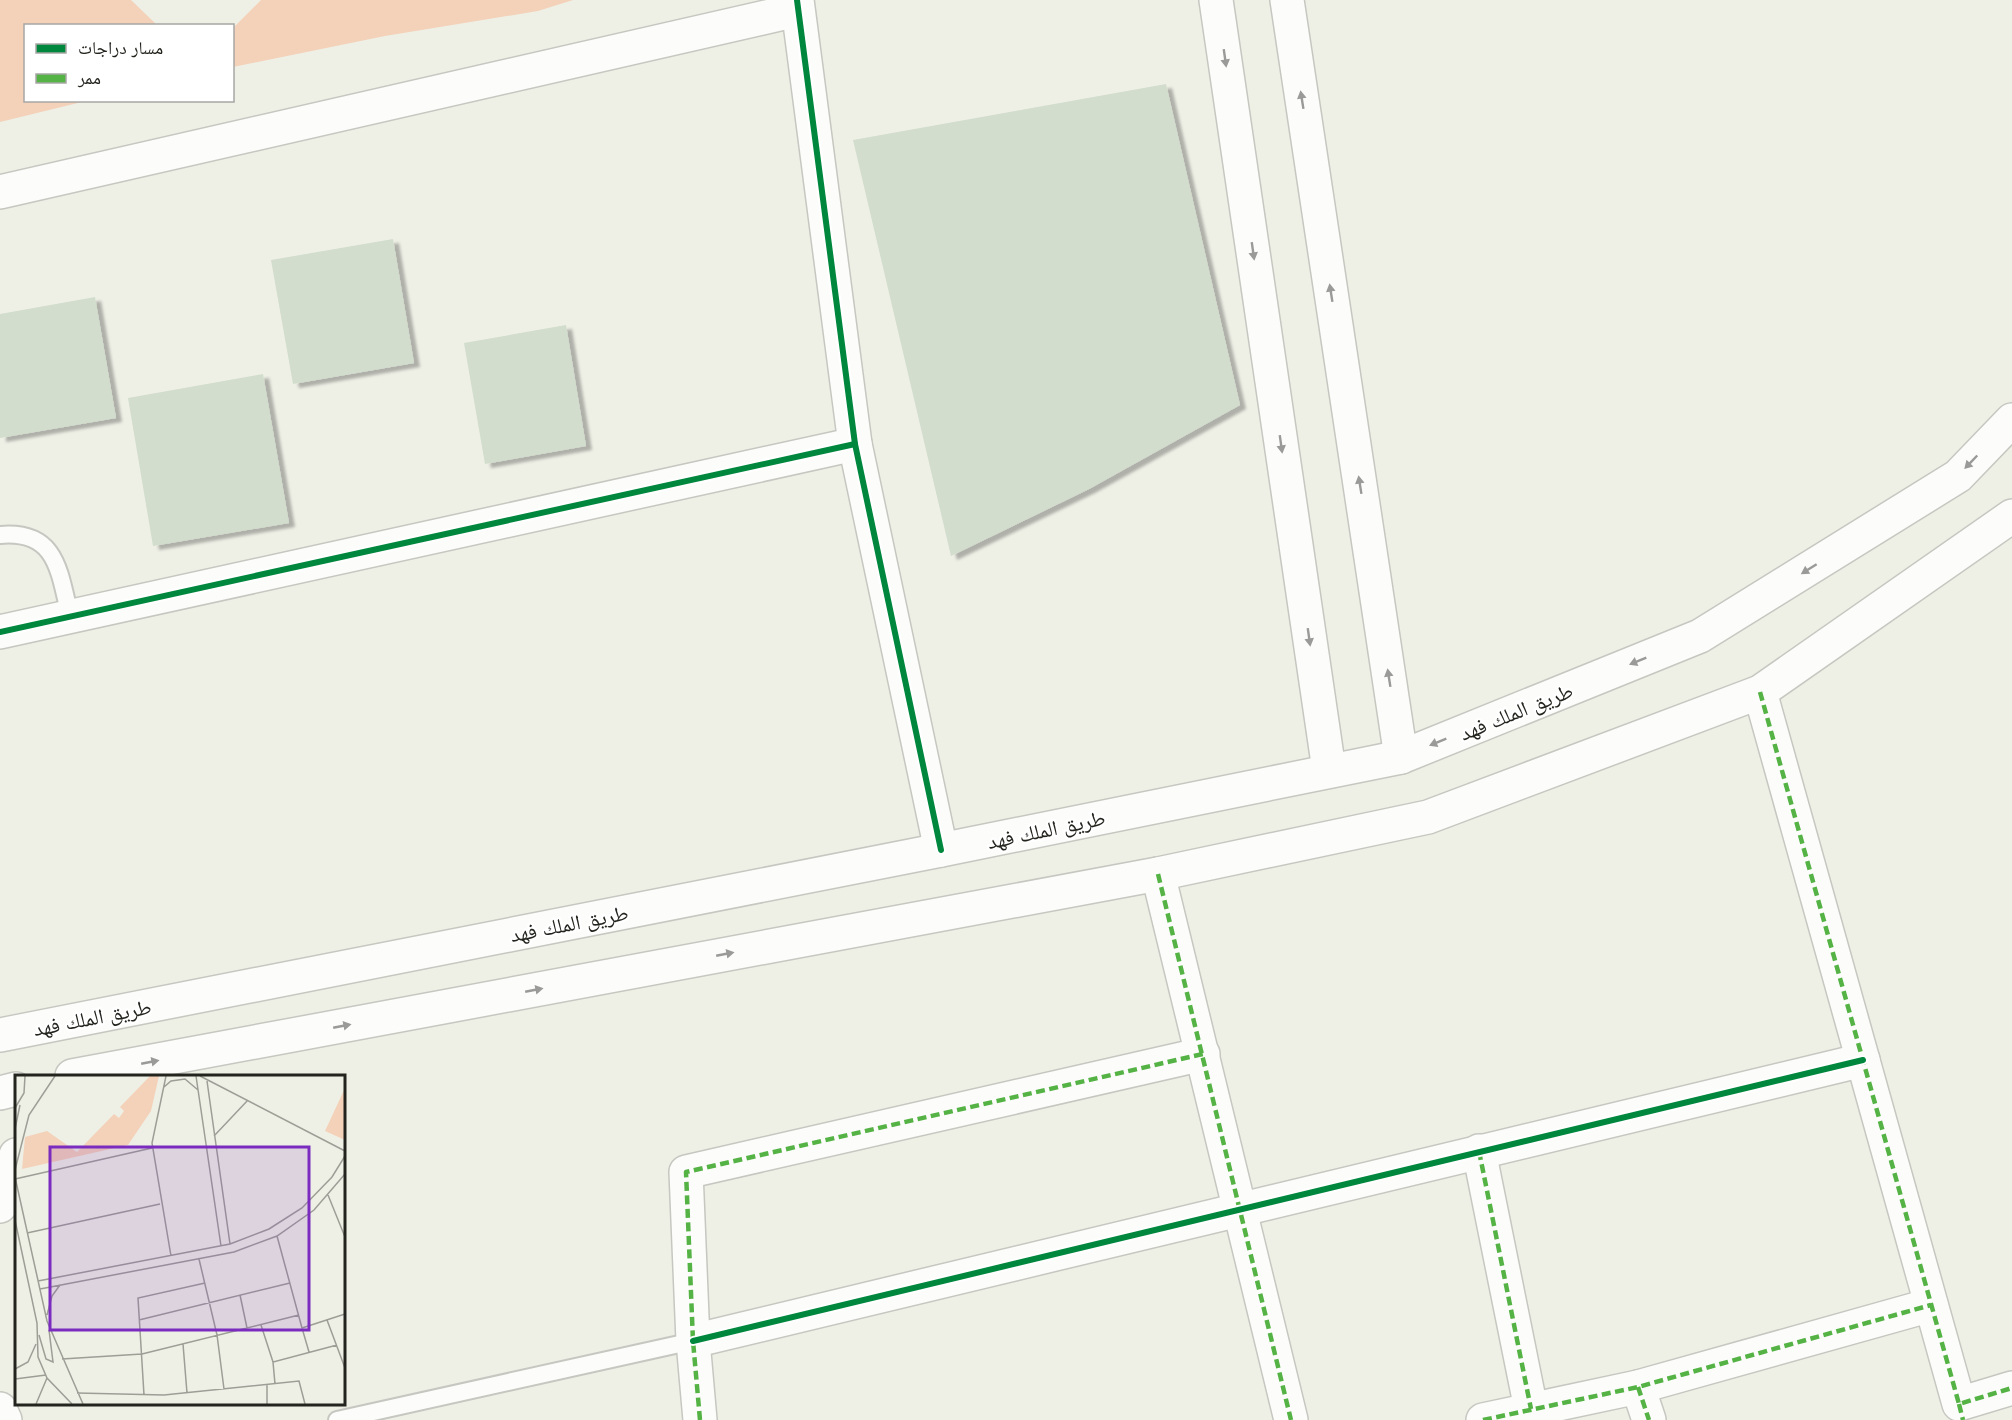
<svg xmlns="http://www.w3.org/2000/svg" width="2012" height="1420" font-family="Quicksand,'Noto Naskh Arabic',sans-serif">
<defs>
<filter id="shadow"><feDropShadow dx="6" dy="4" stdDeviation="1.5" flood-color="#0004"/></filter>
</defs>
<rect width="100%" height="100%" fill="#eef0e6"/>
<g fill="#f4d1b9">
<path d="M0 0H131L157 25 26 26V100L86 101 0 122Z"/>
<path d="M261 0H573L538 11 385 36 233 67V28Z"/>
</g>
<g fill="#d2ddcd" filter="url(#shadow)">
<path d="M1166 84 1240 405 1089 489 951 556 853 140Z"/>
<path d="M393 239 414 363 293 384 271 260Z"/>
<path d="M95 297 116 418 0 438V314Z"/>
<path d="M566 325 586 446 485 464 464 343Z"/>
<path d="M263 374 289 523 153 546 128 398Z"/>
</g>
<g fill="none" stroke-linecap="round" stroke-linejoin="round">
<g stroke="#c6c7c0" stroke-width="20">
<g id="service">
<path d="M0 535C57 530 59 571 70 616"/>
<path d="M337 1420 693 1341"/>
</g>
</g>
<g stroke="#c6c7c0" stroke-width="36">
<g id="minor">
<path d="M797 0 855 444 941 850"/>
<path d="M1216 0 1329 770"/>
<path d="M1287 0 1401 757"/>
<path d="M0 192 797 10"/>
<path d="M0 632 855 444"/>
<path d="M1760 692 1959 1404 2012 1388"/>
<path d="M1158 874 1291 1420"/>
<path d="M1479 1151 1531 1409"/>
<path d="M693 1341 1863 1060"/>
<path d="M1638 1387 1649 1420"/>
<path d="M700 1420 693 1341 686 1172 1203 1054"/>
<path d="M1483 1420 1638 1387 1931 1305"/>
</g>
</g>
<g stroke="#c6c7c0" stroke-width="36">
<g id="primary">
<path d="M0 1035 941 850 1401 757 1700 636 1958 476 2012 420"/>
<path d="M72 1076 1158 874 1428 817 1760 692 2012 516"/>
<path d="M0 1093 16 1089"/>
<path d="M0 1206 16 1155"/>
<path d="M0 1409 5 1420"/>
</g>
</g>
<use href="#service" stroke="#fcfdfb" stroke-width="16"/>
<use href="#minor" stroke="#fcfdfb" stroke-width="33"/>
<use href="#primary" stroke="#fcfdfb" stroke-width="33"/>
<g stroke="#55b245" stroke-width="4.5" stroke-dasharray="9 4.5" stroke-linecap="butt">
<path d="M1760 692 1959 1404 2012 1388"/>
<path d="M1158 874 1291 1420"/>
<path d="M1479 1151 1531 1409"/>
<path d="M1638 1387 1649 1420"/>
<path d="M1959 1404 1963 1420"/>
<path d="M700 1420 693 1341 686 1172 1203 1054"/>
<path d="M1483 1420 1638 1387 1931 1305"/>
</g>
<g stroke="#fff" stroke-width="10">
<g id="cycleway">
<path d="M797 0 855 444 941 850"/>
<path d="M0 632 855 444"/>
<path d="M693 1341 1863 1060"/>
</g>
</g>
<use href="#cycleway" stroke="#00873e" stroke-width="6"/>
</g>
<defs><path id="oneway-solid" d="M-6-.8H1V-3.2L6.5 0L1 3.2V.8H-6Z" transform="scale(1.5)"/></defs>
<g fill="#9a9b98">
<use href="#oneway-solid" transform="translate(1225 58) rotate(82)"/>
<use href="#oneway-solid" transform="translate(1302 100) rotate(-99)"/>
<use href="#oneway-solid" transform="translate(1253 251) rotate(82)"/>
<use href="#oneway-solid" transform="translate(1331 293) rotate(-99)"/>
<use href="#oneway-solid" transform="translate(1281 444) rotate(82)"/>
<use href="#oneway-solid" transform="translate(1971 462) rotate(134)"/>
<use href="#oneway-solid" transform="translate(1360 485) rotate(-99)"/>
<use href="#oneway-solid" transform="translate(1809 569) rotate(148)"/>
<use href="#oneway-solid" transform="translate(1309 637) rotate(82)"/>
<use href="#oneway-solid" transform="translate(1638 661) rotate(158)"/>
<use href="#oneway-solid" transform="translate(1389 678) rotate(-99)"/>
<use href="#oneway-solid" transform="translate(1438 742) rotate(158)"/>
<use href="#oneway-solid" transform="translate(725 954) rotate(-11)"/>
<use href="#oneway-solid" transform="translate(534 990) rotate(-11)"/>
<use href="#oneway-solid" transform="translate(342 1026) rotate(-11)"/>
<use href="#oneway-solid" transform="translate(150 1062) rotate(-11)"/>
</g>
<g text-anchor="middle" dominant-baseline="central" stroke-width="4.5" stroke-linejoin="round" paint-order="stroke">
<g font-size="21" fill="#23241e" stroke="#fff">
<text transform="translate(1516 711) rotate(-22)">طريق الملك فهد</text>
<text transform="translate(1046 829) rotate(-12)">طريق الملك فهد</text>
<text transform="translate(569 923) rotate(-11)">طريق الملك فهد</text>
<text transform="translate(92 1017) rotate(-11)">طريق الملك فهد</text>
</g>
</g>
<g transform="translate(15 1075)">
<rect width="330" height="330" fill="#eef0e6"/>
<path d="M135 1H144L136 36 113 70 7 94 10 62 32 56 62 77 99 39 104 43 109 36 105 32ZM330 13V65L310 56Z" fill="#f4d1b9"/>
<path fill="none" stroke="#9d9e96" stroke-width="1.5" d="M151 1 137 68 156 181M181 1 206 171M185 1 330 76M192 6 215 169M149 12 156 6 170 4 183 15M0 33 9 18 10 1M0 54 5 30M199 61 233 25M0 95 14 40 40 1M0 102 32 246 68 329M0 104 137 73M313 120 330 162M0 145 22 248 23 282 32 303 57 329M12 158 145 129M262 161 287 253 330 239M184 184 202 260 209 314M23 206 215 169 254 154 287 133 317 102 330 81M25 214 219 177 262 161 299 135 330 99M225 220 232 253M32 240 37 221 45 210M124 245 275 208M312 245 330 293M246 250 258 287M287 253 294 277M24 260 31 284 38 287 34 255M168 269 172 318M47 284 127 279 284 240M0 294 13 287 21 269M0 304 31 300M260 309 258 287 322 270M252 310V329M62 318 149 320 284 306 290 329M129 320 123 223 190 208M21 329 32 303"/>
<path fill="#7b2cbf" fill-opacity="0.15" stroke="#7b2cbf" stroke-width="3" d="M35 72H294V255H35Z"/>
<rect width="330" height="330" fill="none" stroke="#23241e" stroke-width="3"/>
</g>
<rect x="24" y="24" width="210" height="78" fill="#ffffff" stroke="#a7a7a5" stroke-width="1.5"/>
<rect x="36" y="44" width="30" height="9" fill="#00873e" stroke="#a7a7a5" stroke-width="1.5"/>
<text x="78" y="54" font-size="18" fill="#23241e">مسار دراجات</text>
<rect x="36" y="74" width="30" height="9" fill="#55b245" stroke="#a7a7a5" stroke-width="1.5"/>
<text x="78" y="84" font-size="18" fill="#23241e">ممر</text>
</svg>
